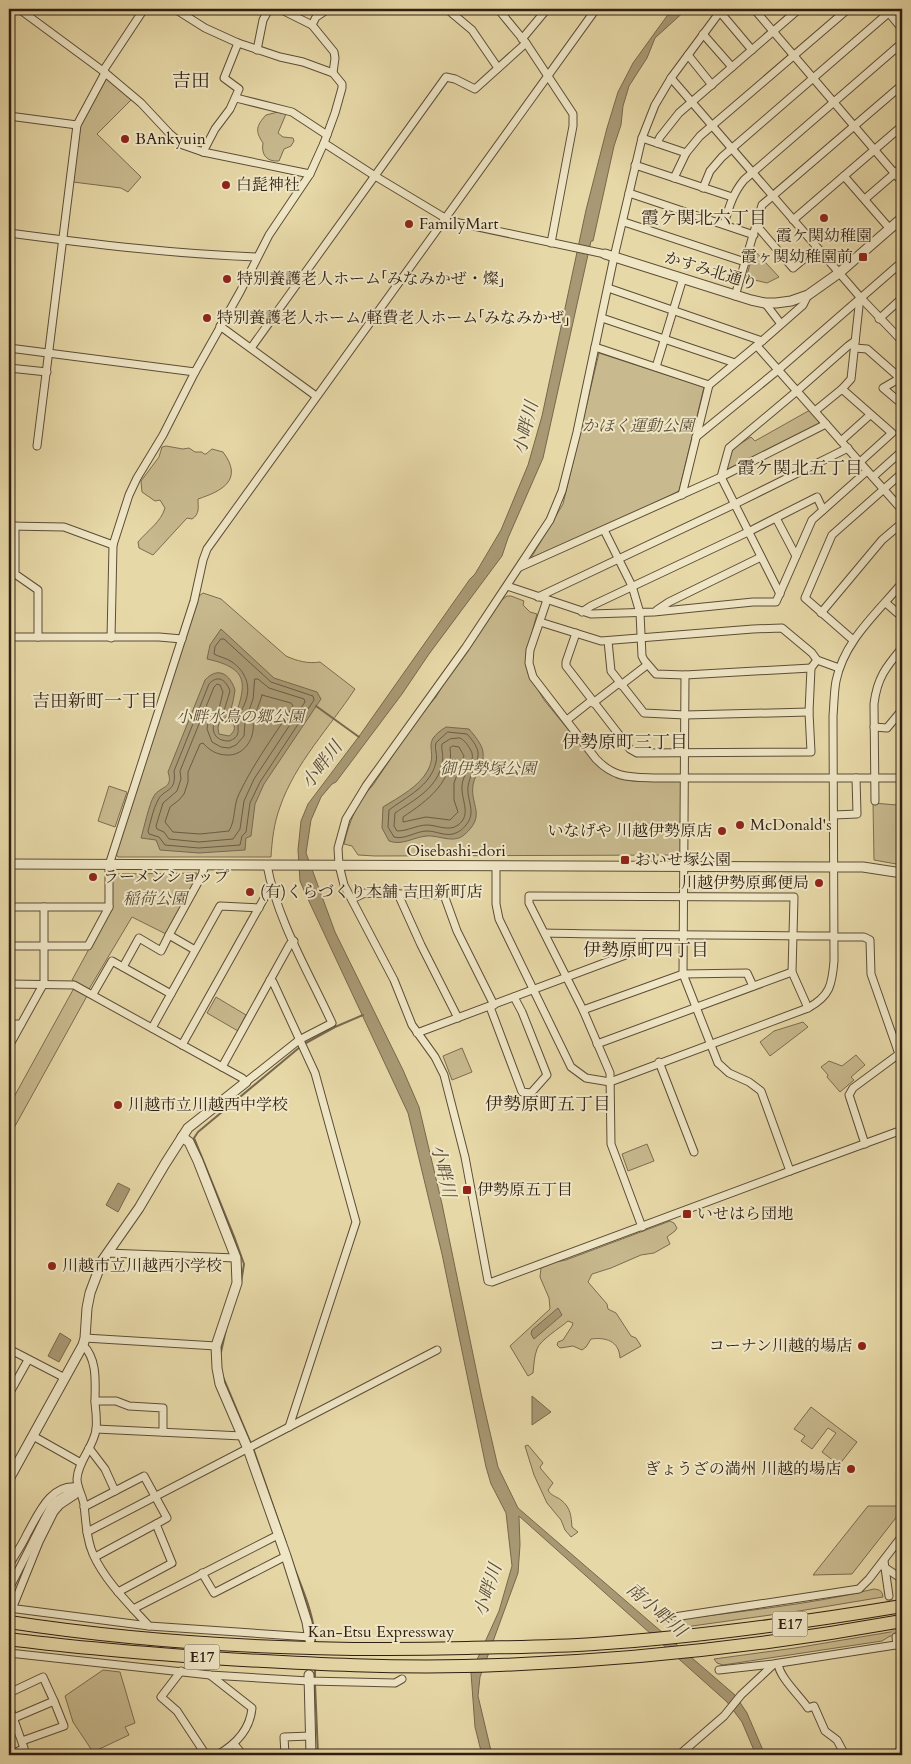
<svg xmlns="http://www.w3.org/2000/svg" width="911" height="1764" font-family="Cardo,'Noto Serif JP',serif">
<rect width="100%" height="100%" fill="#e7d8a7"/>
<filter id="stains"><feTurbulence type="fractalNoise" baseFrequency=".004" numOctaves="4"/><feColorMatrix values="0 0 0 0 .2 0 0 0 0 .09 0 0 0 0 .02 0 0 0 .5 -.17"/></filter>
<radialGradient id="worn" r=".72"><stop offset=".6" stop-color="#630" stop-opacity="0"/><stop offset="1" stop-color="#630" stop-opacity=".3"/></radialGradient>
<g fill="#c8b98e" stroke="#7b6c50">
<path d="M107 79 132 99 97 134 141 177 128 192 121 188 73 182 80 123 104 80Z"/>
<path d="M278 112 286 114 278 133 283 137 293 138 294 141 291 146 284 149 279 161C266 162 261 154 263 143 255 131 256 126 266 115Z"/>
<path d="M754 250 779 277 767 283 746 278Z"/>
<path d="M599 353 704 387 679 491 528 563 563 504Z"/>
<path d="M810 410 819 421V424L728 469 726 467 730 450 751 437 755 441Z"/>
<path d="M166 446 183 449 189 448 195 452H202L204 454H206L212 449 223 452C244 480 222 491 198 499 198 507 200 514 192 519L187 518 153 555 139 548 138 542C148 530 161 522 165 508L160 500 155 501 142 492 141 481 159 457 162 447Z"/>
<path d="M203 593 221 599 286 656C297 661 308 664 320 662L355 689C330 727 295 763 280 807 274 823 272 840 271 857H118L116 854 199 596Z"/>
<path d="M507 596H511L524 601 523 605 530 612 537 614 526 654 528 673 544 700 593 760 602 769 617 778 633 781 680 780 682 783V855L375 856 358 855 352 846 344 844C349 822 357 802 373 785L418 718 436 697 448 676 461 661 499 602Z"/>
<path d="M109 786 127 792 115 827 98 821Z"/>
<path d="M873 803 897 805 902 809V865L874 860Z"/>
<path d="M197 873V877L166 934 132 917 89 989 72 980 112 907V878L115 874Z"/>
<path d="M74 988 87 996 9 1137V1106Z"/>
<path d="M216 997 246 1015 238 1031 207 1013Z"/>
<path d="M803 1022 808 1027 770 1056 760 1042 774 1031Z"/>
<path d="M462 1048 472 1072 452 1080 443 1056Z"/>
<path d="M856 1055 865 1065 851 1077 854 1080 840 1092 827 1077 828 1075 821 1067 829 1061 842 1066Z"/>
<path d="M647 1144 654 1161 628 1171 622 1154Z"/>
<path d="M670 1221 674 1223 677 1228 675 1231 667 1237 670 1244 654 1253 641 1255 611 1268 592 1274 588 1282 607 1304 608 1309 616 1313 631 1336 636 1338 641 1346 620 1358C619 1341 606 1337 591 1339L586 1347 582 1350 573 1346 560 1348 557 1345 558 1342 563 1340 572 1326 573 1323 568 1321C560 1328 540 1340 537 1349 534 1357 534 1365 533 1373L528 1376 510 1346 550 1309 549 1298 540 1277 541 1268 555 1262 566 1260Z"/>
<path d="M811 1407 857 1442 839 1465 822 1452 836 1433 828 1428 812 1449 801 1441 805 1436 794 1429Z"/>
<path d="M528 1445 543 1463 540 1467 541 1469 553 1483 548 1490C551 1496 556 1496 561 1500 571 1508 571 1516 572 1527L578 1532 571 1537 565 1530 561 1520 547 1503 534 1475 525 1446Z"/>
<path d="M868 1506H902V1510L852 1574 813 1575Z"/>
<path d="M874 1589C881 1590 882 1591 883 1597L799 1611 685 1627 674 1628 671 1625 675 1620C741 1611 809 1605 874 1589Z"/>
<path d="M902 1630V1635L890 1636 882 1641 723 1665 717 1663 714 1659 795 1648Z"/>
<path d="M103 1670 120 1672 135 1723 125 1727 129 1735 93 1752 73 1722 65 1696Z"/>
</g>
<g fill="#a89974" stroke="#77684d">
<path d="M672 9H687L655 38 647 58 629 86 623 106 621 125 614 146 593 241H591L543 458 508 538 502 556 429 654 402 694 336 782 332 784 321 797 311 820 306 853 335 932 403 1070 419 1107 442 1204 482 1398 498 1467 518 1508 735 1695 747 1713 765 1755H756L742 1722 727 1702 519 1516 520 1545 518 1573 480 1677 478 1696 492 1755H482L475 1727 471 1673 499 1611 512 1566 506 1513 491 1484 486 1467 442 1254 408 1113 307 897 300 881 298 850 301 821 308 804 360 735 470 579 475 574 501 530 528 465 542 416 586 210 607 128 618 92 633 63Z"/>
<path d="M221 629 274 678 317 692 321 699 264 784 255 804 251 836 246 838 245 850 199 853 160 850 156 840 141 838C144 828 149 804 154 796 160 786 174 789 168 772L205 680C218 666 230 674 235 690 233 703 231 717 219 723L218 728 219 734 229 736C234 732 236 729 233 723 245 687 253 669 207 659L210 645Z"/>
<path d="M446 727 469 729C474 735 482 744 483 752 485 765 475 773 473 785 470 806 487 815 464 835 453 844 439 835 427 836 413 837 403 846 389 841L382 828 383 807C399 797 419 787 428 770 439 749 419 744 446 727Z"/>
<path d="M118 1183 130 1189 118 1212 106 1205Z"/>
<path d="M558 1308 562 1315 534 1339 531 1334 532 1330Z"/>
<path d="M60 1333 71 1340 59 1362 48 1356Z"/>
<path d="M532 1396 551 1412 532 1425Z"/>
</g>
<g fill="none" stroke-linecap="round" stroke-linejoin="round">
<g stroke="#6b5c43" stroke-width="1">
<path d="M221 639H224L271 682 313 696 314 700 260 782 250 803 246 832 242 836 240 845 199 848 165 845 159 837 149 834 148 831C151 821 153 809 158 800 164 788 177 793 174 771L209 684C218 674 226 680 230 691L223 714 214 722C211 734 217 741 229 741 240 737 238 732 238 723 238 715 244 707 246 700 251 685 245 671 232 662 227 658 219 657 214 654L215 647Z"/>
<path d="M255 679H258L269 688 304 699 305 702 254 779 244 801 240 829 233 839 199 842 169 839 164 832 157 829 156 826 163 803 177 791 181 779 180 771 214 687 217 684 220 685 223 692 219 709 209 717 207 729 212 742 221 747 229 748 236 745 244 736 245 722 253 699Z"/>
<path d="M262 695 291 703 293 706C275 735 254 762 239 794 233 806 236 819 229 831L200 834 173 832 165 822 170 807 179 800 184 794 188 782V772L200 744 203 743C209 750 217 755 227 755 241 756 252 743 253 730 254 727 253 724 253 722 255 713 260 703 262 695Z"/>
<path d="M448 732 467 734C487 756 475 759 469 782 464 798 478 811 466 825 462 830 459 832 453 834 444 836 436 831 427 831 416 831 405 840 394 837L388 827 389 810C406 797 431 786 436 762 438 755 434 749 436 743Z"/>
<path d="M460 738C465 740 470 748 472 753 475 763 462 775 462 786 461 800 472 815 458 825 449 832 437 825 427 825 417 825 408 831 397 831L394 826 395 813C414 800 438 788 442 763 444 756 441 750 442 744L450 739Z"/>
<path d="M453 746 459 747 464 756 454 783V800L458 812 450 820 426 817 403 822V817C427 801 455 781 450 748Z"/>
</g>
<g stroke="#77684d" stroke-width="2">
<path d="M316 706 359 737"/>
<path d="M304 1044 335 1027 363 1015"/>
<path d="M241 1283 244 1264 235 1239 194 1138 198 1132 300 1047"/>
<path d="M221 1352 227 1325"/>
<path d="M223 1377 251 1444"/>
<path d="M253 1448 286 1543"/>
<path d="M291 1559C300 1584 316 1617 315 1643"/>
<path d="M315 1678V1668"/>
<path d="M315 1683 318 1755"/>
</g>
<path stroke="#c2b389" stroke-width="7" stroke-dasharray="7 3.5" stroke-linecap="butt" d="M889 1596 896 1637"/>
<g stroke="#5c4d37" stroke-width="9">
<g id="minor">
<path d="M19 9 103 71 141 103 170 134 183 145 203 152 310 174"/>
<path d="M175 9 205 28 238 43 280 57 303 62 333 73"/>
<path d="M280 9 312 25 334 52 335 58 333 73 342 84V88L335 113 324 143"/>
<path d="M447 9 472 30 498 68"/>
<path d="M498 9 526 43 573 114V126L569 147 551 243"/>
<path d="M722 9 671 78 655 105 642 138 614 257 577 432 562 491 550 520 466 647 366 786 346 819 338 848 339 865 344 885 394 980 412 1025 435 1057 444 1075 465 1157 488 1281 492 1282 790 1171 902 1130"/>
<path d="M754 9 902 182"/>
<path d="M720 12 752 50"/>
<path d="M889 13 902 29"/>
<path d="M312 25 316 17 328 9"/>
<path d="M703 34 732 67"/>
<path d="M522 39 547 9"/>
<path d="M257 50 263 20 269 9"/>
<path d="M688 55 712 85"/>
<path d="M103 71 144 9"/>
<path d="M671 78 860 297 902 341"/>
<path d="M236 98 292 112 327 135"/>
<path d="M9 116 77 125"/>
<path d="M642 138 686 153"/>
<path d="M657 143 660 137 679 113 799 9"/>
<path d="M203 152 215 129 230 109 239 89 224 78 238 43"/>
<path d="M635 165 732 197"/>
<path d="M844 176 890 229"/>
<path d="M674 178 686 153 700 136 848 9"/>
<path d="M703 188 710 171 722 157 893 9"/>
<path d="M629 193 754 235"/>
<path d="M865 199 902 167"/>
<path d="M793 220 902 126"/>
<path d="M624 222 745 262"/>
<path d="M724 224C729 207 733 193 744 180L902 43"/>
<path d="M757 226 793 268 817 248"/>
<path d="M9 233C92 244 174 254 257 257"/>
<path d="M608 288 762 341"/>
<path d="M735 296 762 205 902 85"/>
<path d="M765 303 781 324"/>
<path d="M602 318 735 363"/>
<path d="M879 319 902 298"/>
<path d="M220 326 316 396"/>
<path d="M757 346 902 510"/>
<path d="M595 347 709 385"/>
<path d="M9 348 195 372"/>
<path d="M251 348 446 77 455 79 475 89 526 43"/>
<path d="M855 348 867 349 900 378"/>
<path d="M656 367 683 278"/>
<path d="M9 368 47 372"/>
<path d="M902 377 883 388 902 404"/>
<path d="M842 389 892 433 860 462"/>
<path d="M815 411 842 389 851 379 860 297"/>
<path d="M696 437 778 370 902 262"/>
<path d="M841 441 870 415"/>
<path d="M37 446 77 125 105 73"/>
<path d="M873 477 902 451"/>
<path d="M682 495 709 385 762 341 803 305 808 295"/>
<path d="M776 518 796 556"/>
<path d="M9 526 64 527 113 545"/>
<path d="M15 526V574L38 590V637"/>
<path d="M604 530 632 586 640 613 642 656 644 660 656 674 685 675 811 668"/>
<path d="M520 567 721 477 826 424"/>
<path d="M507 586 591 614 654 612 753 602H776L812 520 867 471"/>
<path d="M780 594 721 477 729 448 797 391 848 346 855 341"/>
<path d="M538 597 735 504 848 448"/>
<path d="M547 600 530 650 529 663 533 677 596 759C615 779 631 777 657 778H902"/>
<path d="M886 603 902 617"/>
<path d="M657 610 669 602 761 557"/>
<path d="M582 612 591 606 748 532 817 497 823 510"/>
<path d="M821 613 882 540 902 523"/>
<path d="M540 622 601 641 753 629 782 628 812 653 817 660 839 668"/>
<path d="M576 633 566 662V666L630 749 637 753 811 752 809 712 811 668 817 660"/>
<path d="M9 637H159L182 639"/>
<path d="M111 638 113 545 129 495 137 478 163 435 195 372 240 292 269 235 310 174 324 143 375 176 450 221 605 254"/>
<path d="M853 640 805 598 832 535 902 473"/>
<path d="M608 641 611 671 644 713 685 715 809 712"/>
<path d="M685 675 683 974 718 1063 729 1073 749 1082 761 1091 790 1171"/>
<path d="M621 685 647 665"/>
<path d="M593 703 619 683"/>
<path d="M567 720 591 701"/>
<path d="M874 727 887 728 902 710"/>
<path d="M875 801 874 704C877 678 886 667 902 648"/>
<path d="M834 815 857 814 856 778"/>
<path d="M496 866V904L499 919 571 1067 586 1078 610 1082 808 1008C830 996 832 985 834 961L833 716C834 704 834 692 836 681 844 641 877 613 902 583"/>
<path d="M398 894 421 945 458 1018"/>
<path d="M352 899 365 893 444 895 457 931 494 1005"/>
<path d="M9 907H109"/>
<path d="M545 933C641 935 738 935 834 936"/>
<path d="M834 937H864L870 940 871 974 899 1054 853 1088 849 1095 865 1144"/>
<path d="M9 946H88L109 907V865L194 601 203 560 207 549 596 9"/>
<path d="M195 950 169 935 202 875 205 865"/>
<path d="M123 967 139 938 161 951 169 935"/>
<path d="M270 980 273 982 315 1073 356 1222 289 1427"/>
<path d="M9 984 74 985 242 1078 246 1082 299 1040 332 1023C309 973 277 920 267 865"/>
<path d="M93 994 112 961 171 994"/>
<path d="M490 1007 522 1092 531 1093 547 1075 522 1012 514 997"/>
<path d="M583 1010 683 974 747 973 753 986"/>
<path d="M9 1024H21"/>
<path d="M152 1028 220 906 259 908"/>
<path d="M417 1033 639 950V935"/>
<path d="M597 1044 792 972"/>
<path d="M182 1045 271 886"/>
<path d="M9 1046 44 983V907"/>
<path d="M659 1062 694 1152"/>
<path d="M222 1067 290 944 294 941"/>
<path d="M642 1227 611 1144 610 1073 583 1010 529 903V896L794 897 792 972 808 1008"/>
<path d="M107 1253 236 1258"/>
<path d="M85 1338 216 1346"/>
<path d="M83 1345C98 1360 95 1383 95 1403 96 1411 97 1421 96 1430 93 1448 78 1461 77 1479 77 1488 83 1496 84 1505 86 1521 86 1538 93 1554 105 1581 129 1604 149 1626"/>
<path d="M9 1349 65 1378"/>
<path d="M9 1394 28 1360"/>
<path d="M95 1401H116L129 1406 163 1408V1432"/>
<path d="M96 1429 242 1436"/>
<path d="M33 1436 81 1463"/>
<path d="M89 1448 105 1469 115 1491 144 1476 167 1518 156 1524 172 1563 118 1592"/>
<path d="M84 1507 115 1491"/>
<path d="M87 1532 437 1350"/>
<path d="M95 1557 156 1524"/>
<path d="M884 1561 889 1596"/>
<path d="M9 1565C15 1555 22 1545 27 1534 38 1515 50 1483 78 1487"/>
<path d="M884 1567 902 1579"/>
<path d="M202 1573 214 1593 286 1556"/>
<path d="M9 1589 51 1506 57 1500 78 1488"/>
<path d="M9 1608 149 1626 310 1637"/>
<path d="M12 1609 39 1542 54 1512 60 1505 75 1495 78 1488"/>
<path d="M133 1609 278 1535"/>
<path d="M661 1619 859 1589 869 1579 902 1536"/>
<path d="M896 1637 897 1645"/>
<path d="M9 1653 210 1675 309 1681 395 1683 402 1679"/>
<path d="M778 1664C780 1678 800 1696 808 1708L814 1706 825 1731 837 1740 845 1755"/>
<path d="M719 1670 773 1664 902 1644"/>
<path d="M181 1671 161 1697 177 1711 206 1755"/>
<path d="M210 1675 252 1708C250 1730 235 1745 217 1755"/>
<path d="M9 1693 43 1677 54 1701 14 1718"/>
<path d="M9 1706 24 1748 11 1755"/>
<path d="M22 1741 64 1726 54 1701"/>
<path d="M234 1744 243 1755"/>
<path d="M285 1755 284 1737 310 1736"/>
<path d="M679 1755 724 1716 741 1695 773 1665"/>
<path d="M893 1755 902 1750"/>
</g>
</g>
<g stroke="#5c4d37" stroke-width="11">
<g id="tertiary">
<path d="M605 254 751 300 765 303H776L791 301 808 295 839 273 902 218"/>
<path d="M9 864 834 867H863L902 873"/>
<path d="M182 1137 189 1142 198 1161 236 1258 237 1283 216 1346 217 1368 220 1384 248 1449 286 1556 307 1622 310 1640"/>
<path d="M9 1479 83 1345 85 1338 87 1308 90 1293 102 1261 139 1208 165 1164 188 1128 246 1082"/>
<path d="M309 1675 311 1755"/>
</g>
</g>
<g stroke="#2e1f12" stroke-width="14">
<g id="motorway">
<path d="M9 1622C160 1645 314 1652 467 1648 509 1647 552 1647 594 1644 697 1637 800 1623 902 1606"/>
<path d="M9 1639C76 1648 143 1653 211 1658 307 1664 403 1669 499 1665 634 1660 769 1645 902 1621"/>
</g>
</g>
<use href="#minor" stroke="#efe6c6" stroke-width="7"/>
<use href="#tertiary" stroke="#efe6c6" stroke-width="9"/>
<use href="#motorway" stroke="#e7d8a7" stroke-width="12"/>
</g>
<g fill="#8f2418" stroke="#efe6c6" stroke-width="2">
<circle cx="125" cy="139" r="5"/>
<circle cx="226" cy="185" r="5"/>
<circle cx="824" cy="218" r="5"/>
<circle cx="409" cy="224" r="5"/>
<rect x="858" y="252" width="10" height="10" rx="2.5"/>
<circle cx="227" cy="279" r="5"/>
<circle cx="207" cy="318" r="5"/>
<circle cx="740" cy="825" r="5"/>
<circle cx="722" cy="831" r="5"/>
<rect x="620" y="855" width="10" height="10" rx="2.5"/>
<circle cx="93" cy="877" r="5"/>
<circle cx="819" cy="883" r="5"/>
<circle cx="250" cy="892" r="5"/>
<circle cx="118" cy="1105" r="5"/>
<rect x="462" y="1185" width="10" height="10" rx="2.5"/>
<rect x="682" y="1209" width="10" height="10" rx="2.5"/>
<circle cx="52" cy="1266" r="5"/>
<circle cx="862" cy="1346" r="5"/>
<circle cx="851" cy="1469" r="5"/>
</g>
<g text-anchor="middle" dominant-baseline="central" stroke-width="4" stroke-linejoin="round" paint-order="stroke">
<g fill="#efe6c6" stroke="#685b48" stroke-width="1">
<rect x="772.5" y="1611.5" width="35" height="25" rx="4"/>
<rect x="184.5" y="1644.5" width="35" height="25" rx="4"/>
</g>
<g font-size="15" font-weight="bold" fill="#2e1f12">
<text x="790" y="1624">E17</text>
<text x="202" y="1657">E17</text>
</g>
<g font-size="16" fill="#2e1f12" stroke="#efe6c6" text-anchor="start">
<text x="135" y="139">BAnkyuin</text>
<text x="236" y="185">白髭神社</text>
<text x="419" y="224">FamilyMart</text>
<text x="824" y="236" text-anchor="middle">霞ケ関幼稚園</text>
<text x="853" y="257" text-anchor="end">霞ヶ関幼稚園前</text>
<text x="237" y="279">特別養護老人ホーム「みなみかぜ・燦」</text>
<text x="217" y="318">特別養護老人ホーム/軽費老人ホーム「みなみかぜ」</text>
<text x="750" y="825">McDonald's</text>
<text x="712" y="831" text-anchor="end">いなげや 川越伊勢原店</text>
<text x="635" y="860">おいせ塚公園</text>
<text x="103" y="877">ラーメンショップ</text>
<text x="809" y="883" text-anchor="end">川越伊勢原郵便局</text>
<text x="260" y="892">(有)くらづくり本舗 吉田新町店</text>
<text x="128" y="1105">川越市立川越西中学校</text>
<text x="477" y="1190">伊勢原五丁目</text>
<text x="697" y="1214">いせはら団地</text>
<text x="62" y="1266">川越市立川越西小学校</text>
<text x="852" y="1346" text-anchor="end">コーナン川越的場店</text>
<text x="841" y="1469" text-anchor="end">ぎょうざの満州 川越的場店</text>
</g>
<g font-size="16" fill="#2e1f12" stroke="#efe6c6">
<text transform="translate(711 271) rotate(17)">かすみ北通り</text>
<text x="456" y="851">Oisebashi-dori</text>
<text x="381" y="1632">Kan-Etsu Expressway</text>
</g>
<g font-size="16" font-style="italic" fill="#5c4d37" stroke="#efe6c6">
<text x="638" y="426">かほく運動公園</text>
<text x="240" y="717">小畔水鳥の郷公園</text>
<text x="488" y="769">御伊勢塚公園</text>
<text x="155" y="899">稲荷公園</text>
</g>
<g font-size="18" fill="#2e1f12" stroke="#efe6c6">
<text x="704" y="218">霞ケ関北六丁目</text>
<text x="800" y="468">霞ケ関北五丁目</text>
<text x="95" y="701">吉田新町一丁目</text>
<text x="625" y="742">伊勢原町三丁目</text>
<text x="646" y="950">伊勢原町四丁目</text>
<text x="548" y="1104">伊勢原町五丁目</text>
</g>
<g font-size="18" font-style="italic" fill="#594a34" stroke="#efe6c6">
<text transform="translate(526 428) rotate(-76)">小畔川</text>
<text transform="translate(322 765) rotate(-52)">小畔川</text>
<text transform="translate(443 1171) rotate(77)">小畔川</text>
<text transform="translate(488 1590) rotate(-72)">小畔川</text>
<text transform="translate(656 1610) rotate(41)">南小畔川</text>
</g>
<g font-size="19" fill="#2e1f12" stroke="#efe6c6">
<text x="191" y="81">吉田</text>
</g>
</g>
<rect width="911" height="1764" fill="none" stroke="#e7d8a7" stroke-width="30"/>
<rect x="10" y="10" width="891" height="1744" fill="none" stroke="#2e1f12" stroke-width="2.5"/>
<rect x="15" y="15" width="881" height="1734" fill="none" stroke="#2e1f12"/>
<rect width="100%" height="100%" filter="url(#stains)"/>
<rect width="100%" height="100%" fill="url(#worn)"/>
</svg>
